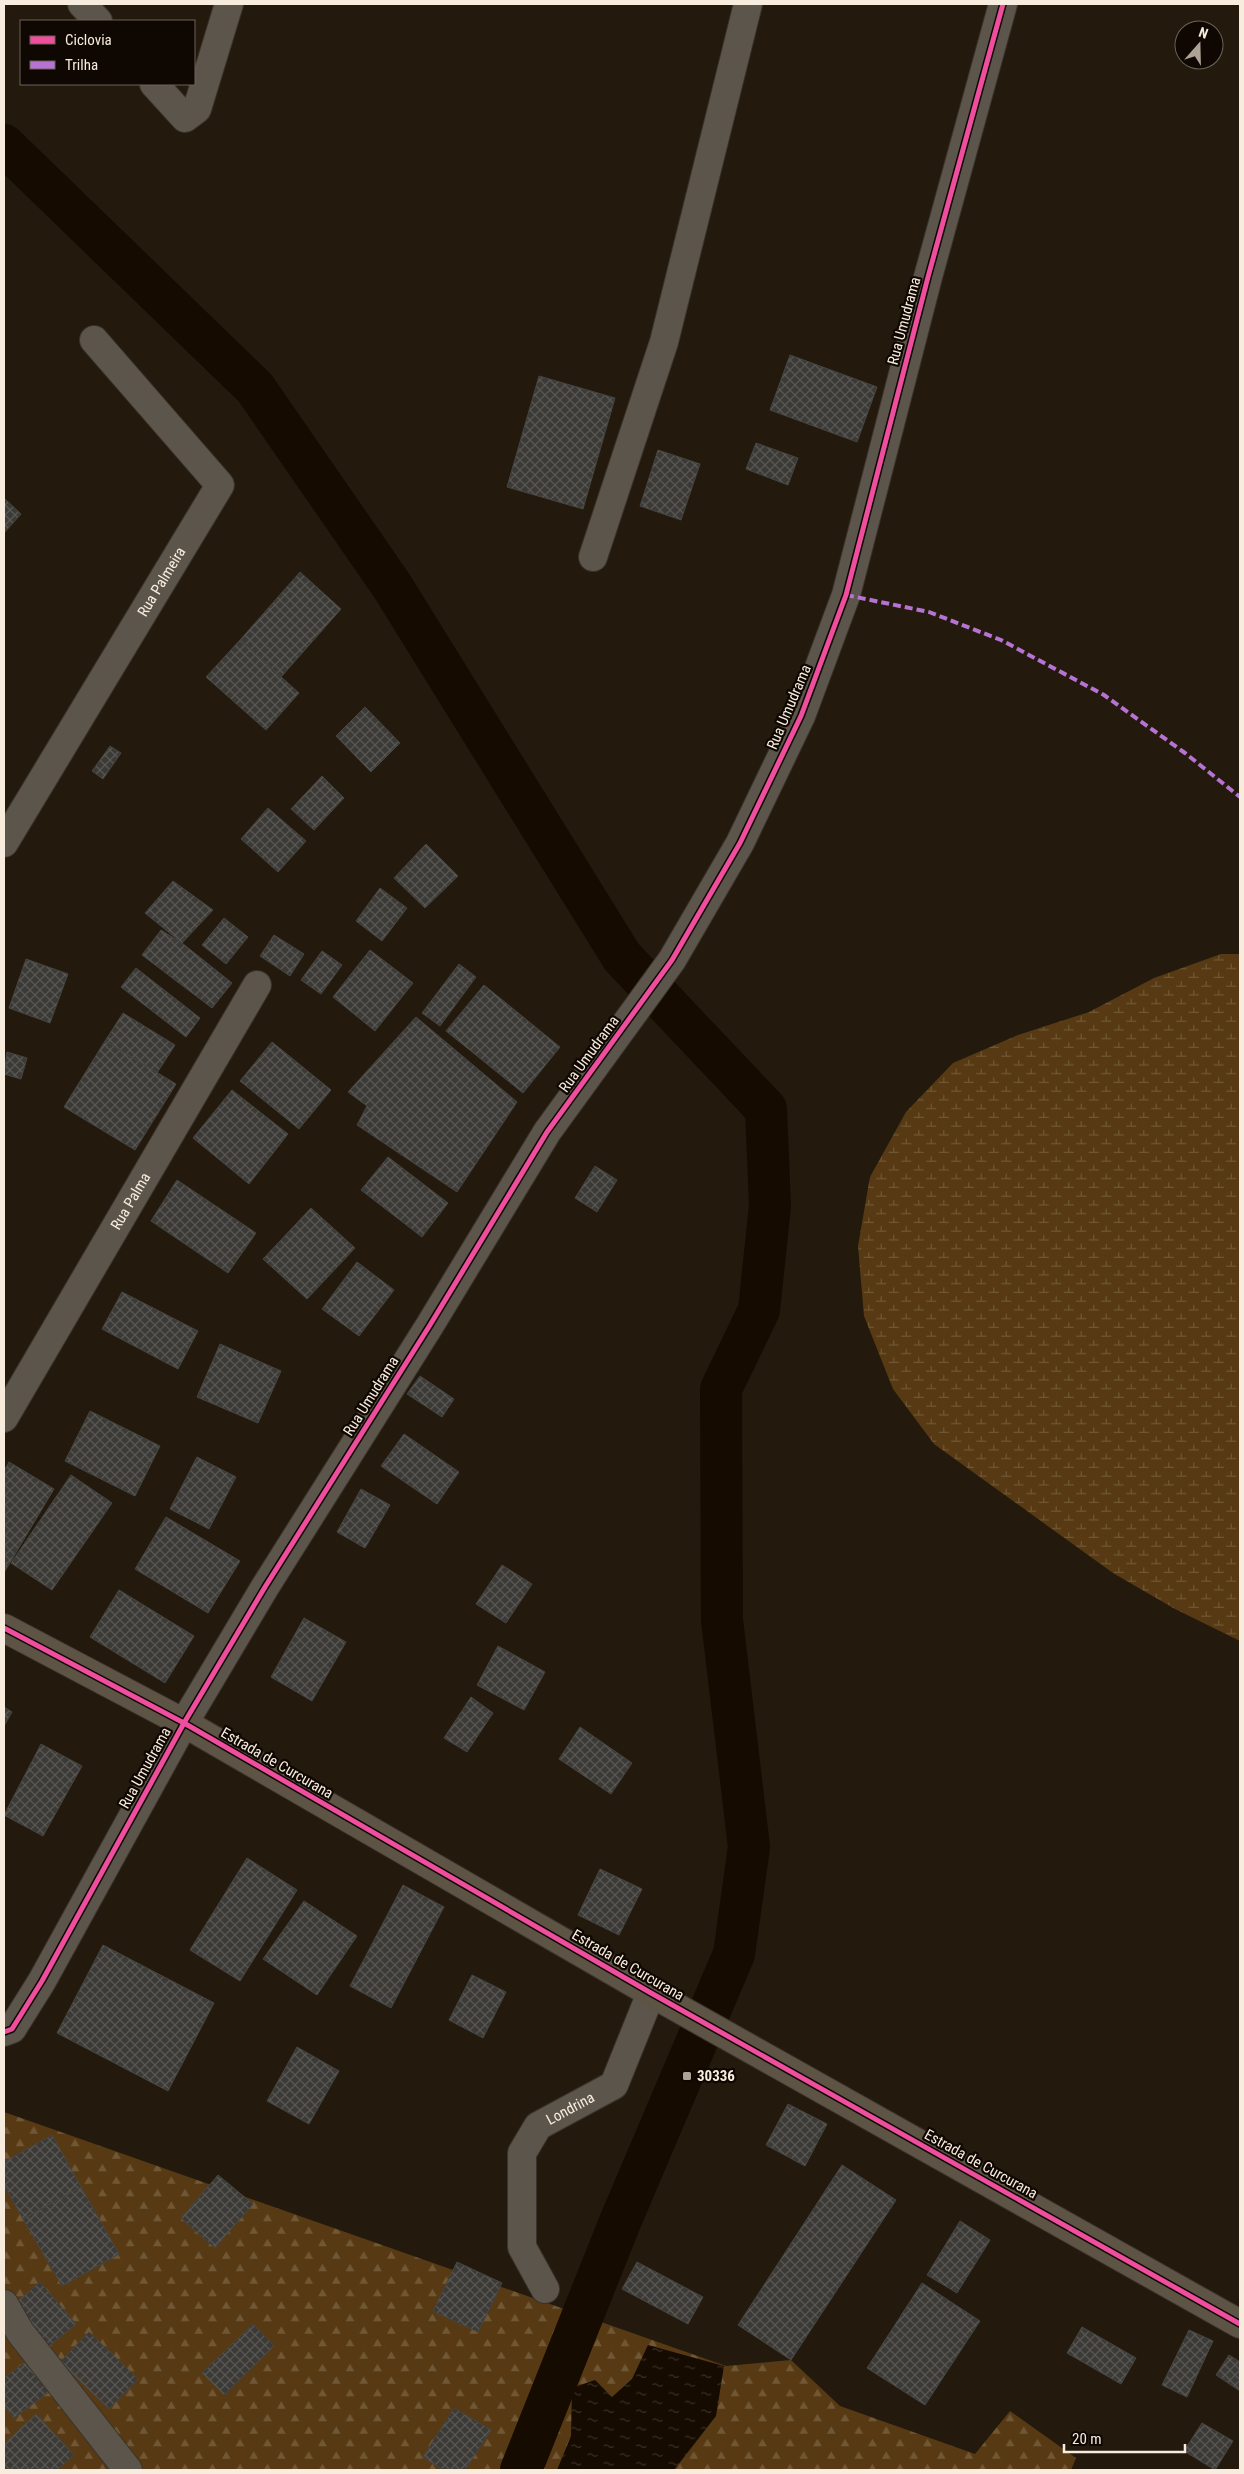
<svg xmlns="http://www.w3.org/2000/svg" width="1244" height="2474" font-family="'Roboto Condensed',sans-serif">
<defs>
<pattern id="forest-firs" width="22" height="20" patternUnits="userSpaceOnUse" patternTransform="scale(1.25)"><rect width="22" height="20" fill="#573a13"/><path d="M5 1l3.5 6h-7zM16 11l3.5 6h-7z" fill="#705735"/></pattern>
<pattern id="wetland-marsh" width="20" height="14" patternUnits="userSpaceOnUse" patternTransform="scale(1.25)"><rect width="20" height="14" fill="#573a13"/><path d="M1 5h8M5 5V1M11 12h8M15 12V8" fill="none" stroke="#705735"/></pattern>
<pattern id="water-ripples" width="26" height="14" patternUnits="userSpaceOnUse" patternTransform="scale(1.25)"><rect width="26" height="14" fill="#150b01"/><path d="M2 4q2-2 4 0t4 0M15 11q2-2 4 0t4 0" fill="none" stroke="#382f26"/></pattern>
<pattern id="building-cross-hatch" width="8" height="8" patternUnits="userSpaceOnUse" patternTransform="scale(1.25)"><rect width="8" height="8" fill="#3b3a37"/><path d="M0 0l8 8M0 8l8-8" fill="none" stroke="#585754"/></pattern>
</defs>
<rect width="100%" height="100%" fill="#231a0d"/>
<path fill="url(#forest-firs)" d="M4 2112 726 2366 791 2360 840 2406 975 2454 1010 2411 1076 2458 1071 2470H4Z"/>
<path fill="url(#wetland-marsh)" d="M1221 954H1240V1641L1175 1609 1113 1573 934 1444 893 1389 864 1316 858 1246 870 1177 906 1112 953 1063 1018 1035 1089 1012 1154 978Z"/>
<path fill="url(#water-ripples)" d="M648 2345 724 2366 716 2416 674 2470H557L571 2436 572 2388 595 2380 612 2397 632 2379Z"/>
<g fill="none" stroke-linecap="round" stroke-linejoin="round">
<path stroke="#150b01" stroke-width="42" d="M4 145 255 388 392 586 622 957 766 1109 770 1206 759 1310 721 1389 722 1620 749 1847 734 1954 620 2222 521 2470"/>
</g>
<g fill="url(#building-cross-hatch)" stroke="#454542">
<path d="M790 355 877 387 857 442 770 410Z"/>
<path d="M539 376 615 398 583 509 507 487Z"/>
<path d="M756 443 798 458 788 485 746 469Z"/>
<path d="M658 450 700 464 681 520 640 506Z"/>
<path d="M4 498 21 514 4 533Z"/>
<path d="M300 572 341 609 281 677 240 640Z"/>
<path d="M240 640 299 693 266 730 206 677Z"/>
<path d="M365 707 400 743 371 772 336 736Z"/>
<path d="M110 746 121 753 103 779 92 771Z"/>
<path d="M322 776 344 798 314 830 291 809Z"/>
<path d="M268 808 306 841 278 872 241 839Z"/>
<path d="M426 844 458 876 425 908 394 878Z"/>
<path d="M173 881 213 910 182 943 145 913Z"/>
<path d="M380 888 407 908 382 941 356 921Z"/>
<path d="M224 918 248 937 226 964 202 945Z"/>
<path d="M161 930 182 943 232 983 212 1008 142 955Z"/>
<path d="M274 935 304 954 290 976 260 956Z"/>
<path d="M370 950 413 983 375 1031 333 997Z"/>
<path d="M322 951 342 965 321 994 301 980Z"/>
<path d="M26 959 68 974 50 1023 9 1008Z"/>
<path d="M459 964 476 977 440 1026 422 1013Z"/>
<path d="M136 968 200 1018 186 1037 121 987Z"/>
<path d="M484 985 560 1047 523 1093 446 1031Z"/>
<path d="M123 1013 175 1045 157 1073 105 1041Z"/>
<path d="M416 1017 517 1102 457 1192 357 1125 367 1106 348 1092Z"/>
<path d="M105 1041 176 1084 135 1150 64 1107Z"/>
<path d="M272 1042 331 1090 299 1129 240 1081Z"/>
<path d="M7 1052 27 1058 21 1079 4 1074Z"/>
<path d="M232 1090 288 1134 249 1184 193 1138Z"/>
<path d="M388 1157 448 1203 422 1237 361 1190Z"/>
<path d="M595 1166 617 1180 597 1212 575 1198Z"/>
<path d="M177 1180 256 1233 228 1273 151 1221Z"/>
<path d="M311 1208 355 1248 307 1299 263 1259Z"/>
<path d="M357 1262 394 1290 359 1336 322 1309Z"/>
<path d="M122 1292 198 1331 178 1369 102 1329Z"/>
<path d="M220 1344 281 1371 258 1423 197 1397Z"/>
<path d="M420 1376 454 1399 442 1417 407 1394Z"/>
<path d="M90 1411 160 1446 135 1496 65 1461Z"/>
<path d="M404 1434 459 1472 437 1504 381 1466Z"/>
<path d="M197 1457 236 1477 209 1529 170 1509Z"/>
<path d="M9 1462 54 1489 5 1571 4 1471Z"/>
<path d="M71 1475 112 1503 52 1590 11 1563Z"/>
<path d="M361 1489 390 1505 365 1548 337 1532Z"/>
<path d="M166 1517 240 1561 208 1613 135 1569Z"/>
<path d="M502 1565 532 1584 506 1623 476 1604Z"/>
<path d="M119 1590 194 1636 165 1683 90 1637Z"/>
<path d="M304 1618 346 1642 312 1701 271 1677Z"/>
<path d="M498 1646 545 1672 524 1710 477 1685Z"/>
<path d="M471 1697 493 1713 467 1752 444 1738Z"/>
<path d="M4 1707 12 1712 4 1726Z"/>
<path d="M580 1727 632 1763 611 1794 559 1759Z"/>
<path d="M41 1744 82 1766 43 1836 4 1815Z"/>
<path d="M247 1858 297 1890 240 1981 190 1950Z"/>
<path d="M600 1869 642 1889 619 1935 578 1915Z"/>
<path d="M403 1885 444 1907 391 2008 350 1986Z"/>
<path d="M304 1901 357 1936 317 1995 263 1959Z"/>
<path d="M103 1945 214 2003 168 2091 57 2033Z"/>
<path d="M472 1975 506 1992 483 2038 449 2020Z"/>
<path d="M297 2047 339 2071 309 2124 267 2101Z"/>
<path d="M788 2104 827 2124 805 2166 766 2145Z"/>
<path d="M52 2135 81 2187 23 2219 4 2185V2162Z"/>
<path d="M842 2165 896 2200 791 2360 738 2325Z"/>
<path d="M218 2175 253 2204 215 2248 181 2218Z"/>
<path d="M81 2187 119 2254 62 2286 23 2219Z"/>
<path d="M960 2221 990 2240 957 2293 927 2275Z"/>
<path d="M457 2262 502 2283 478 2332 433 2311Z"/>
<path d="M637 2262 703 2297 688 2324 622 2289Z"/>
<path d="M40 2282 76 2324 48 2347 12 2306Z"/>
<path d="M922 2283 980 2321 925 2405 867 2368Z"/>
<path d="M253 2324 274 2346 224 2395 202 2373Z"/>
<path d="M1082 2327 1136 2358 1121 2384 1067 2353Z"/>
<path d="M1189 2330 1213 2341 1187 2397 1162 2385Z"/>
<path d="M89 2332 138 2379 109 2409 60 2362Z"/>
<path d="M1229 2355 1240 2362V2391L1216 2375Z"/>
<path d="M30 2358 53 2389 14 2418 4 2406V2378Z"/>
<path d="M454 2408 491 2430 465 2470H443L423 2457Z"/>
<path d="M36 2414 74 2455 57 2470H4V2444Z"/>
<path d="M1202 2423 1233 2441 1215 2470 1184 2451Z"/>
</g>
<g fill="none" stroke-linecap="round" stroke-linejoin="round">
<g stroke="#3b332b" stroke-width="30">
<g id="street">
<path d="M82 4 98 21"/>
<path d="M154 84 185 118 197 109 229 4"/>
<path d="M593 557 664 342 748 4"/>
<path id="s1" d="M4 843 220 485 94 340"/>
<path id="s2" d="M4 1418 257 985"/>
<path d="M4 2032 12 2029 42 1981 184 1723 265 1587 430 1325 547 1132 672 960 740 843 801 716 846 595 928 277 1003 4"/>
<path id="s3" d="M545 2289 522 2247V2153L538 2126 614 2085 651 1993"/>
<path d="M4 2304 20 2332 128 2470"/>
</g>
</g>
<g stroke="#3b332b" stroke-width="30">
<path id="primary" d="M4 1628 184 1723 651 1993 1240 2324"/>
</g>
<use href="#street" stroke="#5c554b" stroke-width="28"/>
<use href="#primary" stroke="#5e5446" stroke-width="28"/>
<path stroke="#b673d3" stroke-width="4" stroke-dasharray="8 4" stroke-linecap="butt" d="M846 595 929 612 1001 640 1104 695 1185 753 1240 797"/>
<g stroke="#0f0702" stroke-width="8">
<g id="cycleway">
<path d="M4 1628 184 1723 651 1993 1240 2324"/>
<path d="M4 2032 12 2029 42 1981 184 1723 265 1587 430 1325 547 1132 672 960 740 843 801 716 846 595 928 277 1003 4"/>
</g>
</g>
<use href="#cycleway" stroke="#ef4d9e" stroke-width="5"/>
</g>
<rect fill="#ada295" stroke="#0f0702" stroke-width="2" x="682" y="2071" width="10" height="10" rx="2.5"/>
<g text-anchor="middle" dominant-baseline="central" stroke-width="4.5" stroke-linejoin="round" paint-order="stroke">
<g font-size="15" fill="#f8ecde" stroke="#0f0702">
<text transform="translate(904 321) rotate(-75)">Rua Umudrama</text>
<text stroke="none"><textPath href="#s1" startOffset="305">Rua Palmeira</textPath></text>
<text transform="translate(789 707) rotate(-67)">Rua Umudrama</text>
<text transform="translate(589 1054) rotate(-54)">Rua Umudrama</text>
<text stroke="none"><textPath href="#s2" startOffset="251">Rua Palma</textPath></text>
<text transform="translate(371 1396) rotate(-58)">Rua Umudrama</text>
<text transform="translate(277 1763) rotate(30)">Estrada de Curcurana</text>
<text transform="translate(145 1768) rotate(-61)">Rua Umudrama</text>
<text transform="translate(628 1965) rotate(30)">Estrada de Curcurana</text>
<text stroke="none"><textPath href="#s3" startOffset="210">Londrina</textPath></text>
<text transform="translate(981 2164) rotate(29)">Estrada de Curcurana</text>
</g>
<g font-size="15" font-weight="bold" fill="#f8ecde" stroke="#0f0702" text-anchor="start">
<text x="697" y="2076">30336</text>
</g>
</g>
<rect width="1244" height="2474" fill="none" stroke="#f8ecde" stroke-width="10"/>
<rect x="20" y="20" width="175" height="65" fill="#0f0702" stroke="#6c635a"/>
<rect x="30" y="36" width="25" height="8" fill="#ef4d9e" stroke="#6c635a"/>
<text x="65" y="45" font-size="15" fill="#f8ecde">Ciclovia</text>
<rect x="30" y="61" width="25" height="8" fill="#b673d3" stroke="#6c635a"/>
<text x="65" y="70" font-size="15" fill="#f8ecde">Trilha</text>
<g transform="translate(1199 45) rotate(20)"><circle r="24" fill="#0f0702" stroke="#6c635a"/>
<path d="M0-4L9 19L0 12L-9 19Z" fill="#ada295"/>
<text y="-8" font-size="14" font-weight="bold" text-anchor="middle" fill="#f8ecde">N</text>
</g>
<path d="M1064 2444v8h121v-8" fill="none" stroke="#f8ecde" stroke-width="2.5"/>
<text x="1072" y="2444" font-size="15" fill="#f8ecde" stroke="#0f0702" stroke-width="4" paint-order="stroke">20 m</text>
</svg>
